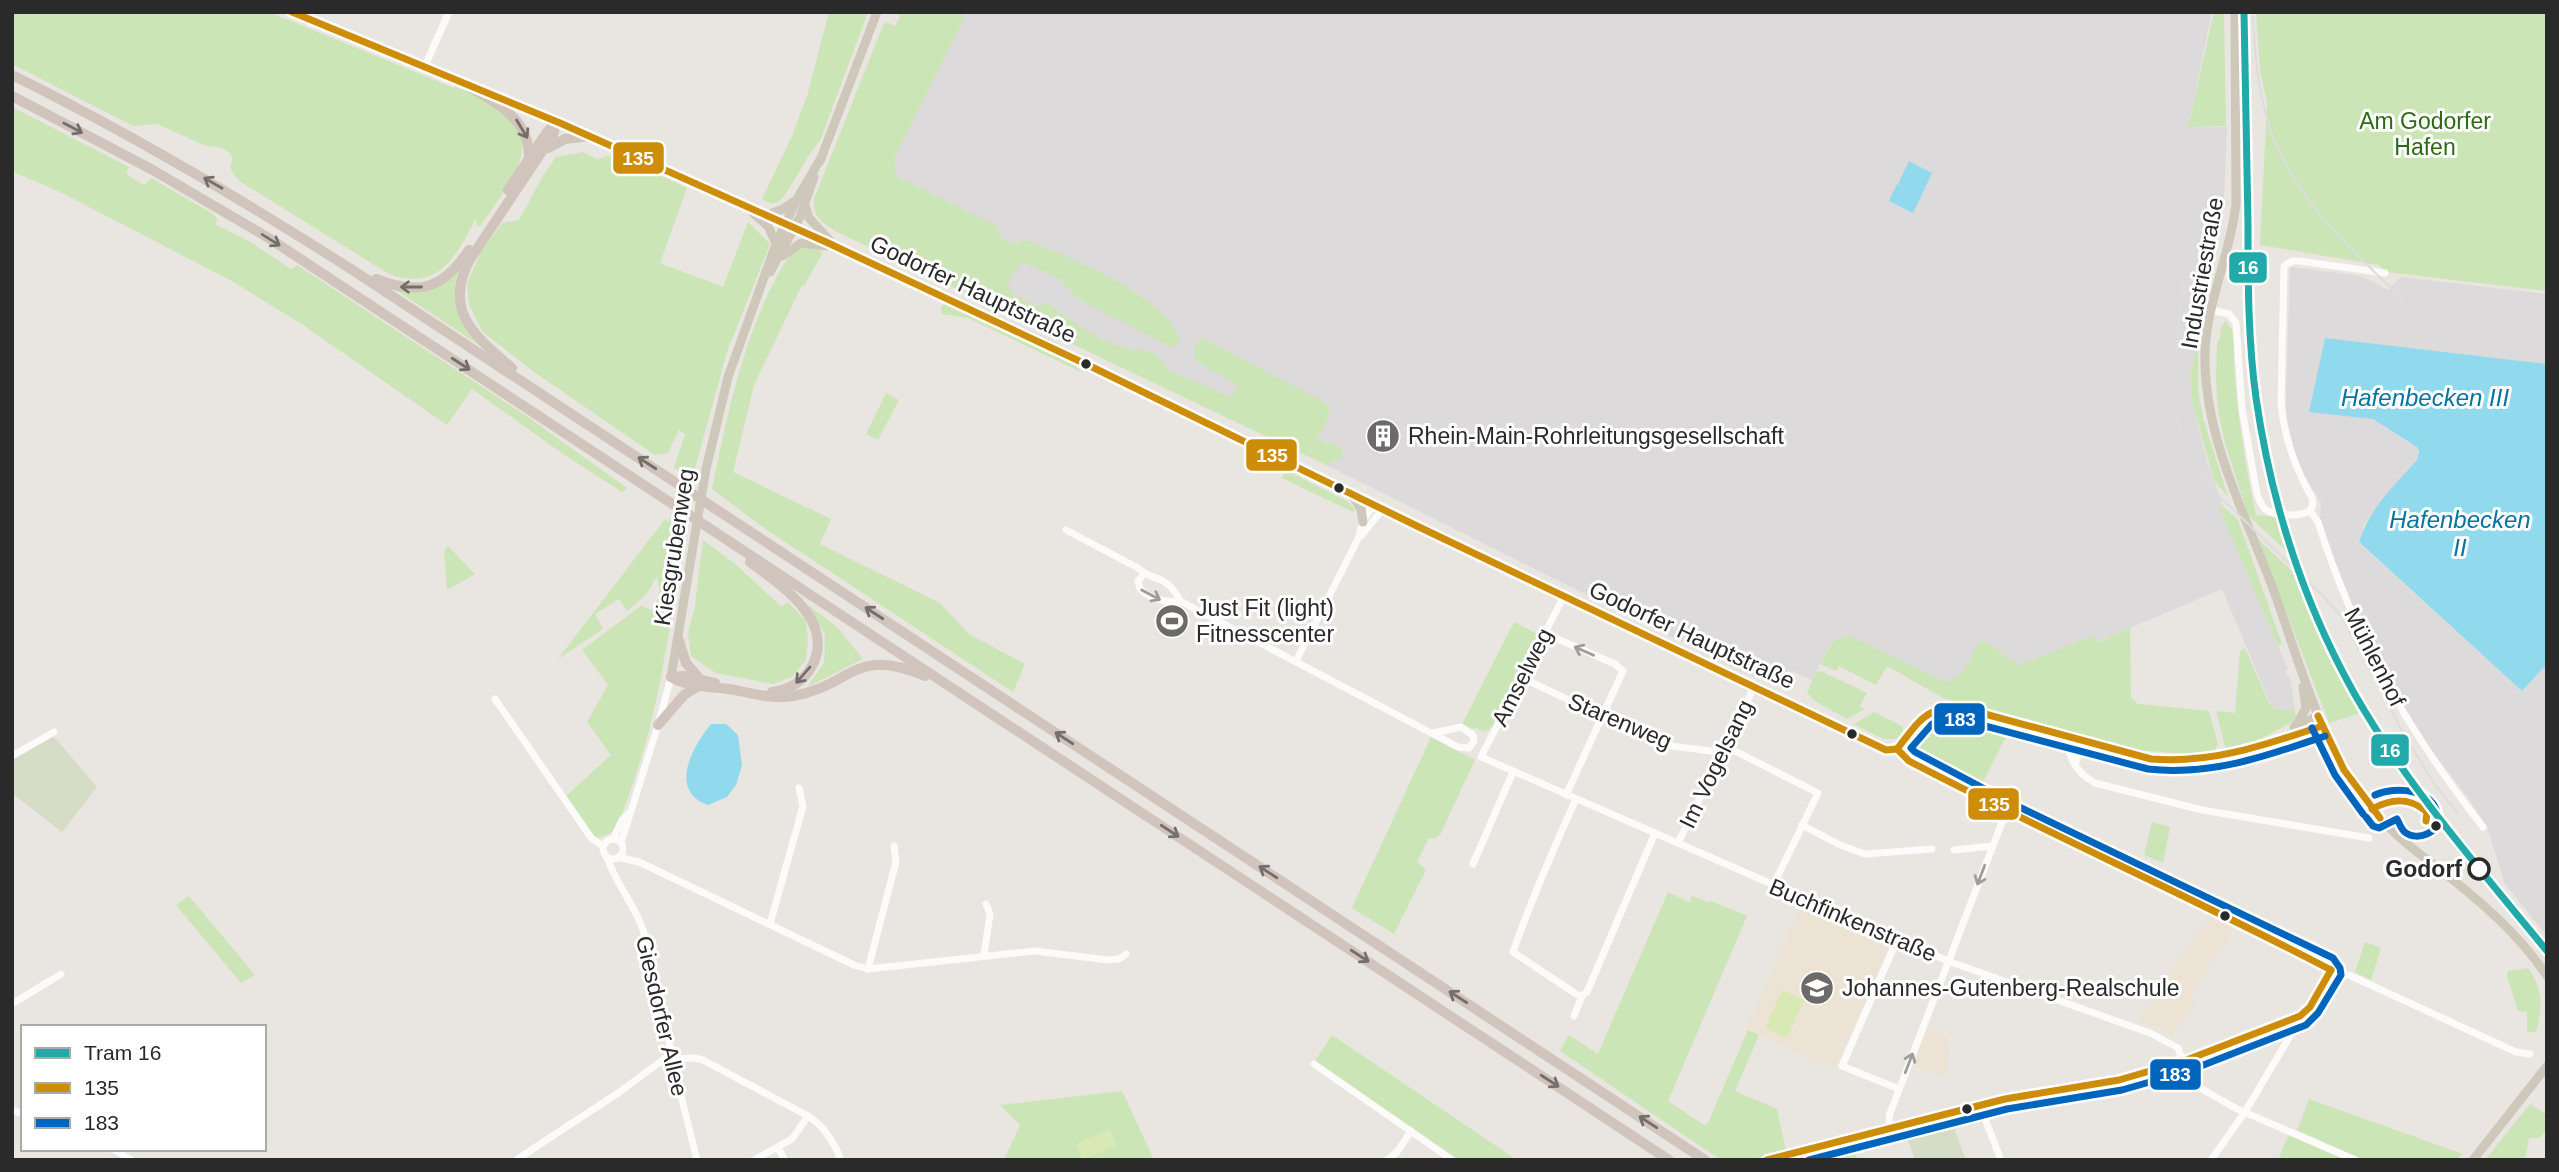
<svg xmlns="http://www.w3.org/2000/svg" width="2559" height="1172" font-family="Arial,sans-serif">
<rect width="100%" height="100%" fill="#e9e5e0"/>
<g fill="#dddadc">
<path d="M943 12H2212L2188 127H2227L2223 221 2221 234 2218 236 2190 377 2192 401 2207 461 2224 508 2220 509 2288 669 2285 671 2288 677H2290L2295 709 2281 710 2271 705 2222 589 1961 700 1850 646 1827 649 1812 680 1792 671 1786 681 1777 684 1746 674 1326 465 858 223Z"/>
<path d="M2290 267 2361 276 2388 290 2401 277 2547 294V364L2435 352 2309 411 2373 419 2417 447 2419 457 2364 525 2359 543 2522 691 2547 664V936L2505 884 2487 827 2469 799 2423 740 2366 641 2332 555 2320 518 2321 503 2298 465 2287 420 2286 403Z"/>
</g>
<g fill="#ece3d4">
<path d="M1802 903 1890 942 1835 1068 1746 1029Z"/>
<path d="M2208 917 2233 929 2189 997 2196 1001 2173 1036 2157 1027 2138 1022Z"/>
<path d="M1927 1029 1947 1037 1949 1053 1945 1078 1914 1066Z"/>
</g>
<g fill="#cce5b7">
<path d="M12 12H269L454 88 455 86C473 95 499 103 512 119 541 154 500 195 481 225L477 227 476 218C456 257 438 292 389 274L241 182 234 175 230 167 233 159 230 153 222 148 203 145 158 124 133 126 12 64Z"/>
<path d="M829 12H868L820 141C807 153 787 198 778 202 772 205 767 202 762 199L792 136 807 96Z"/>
<path d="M895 12H967L894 158 896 176 997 226 1001 238 1012 244 1025 240C1074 259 1131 281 1169 320 1174 325 1177 333 1180 339L1173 348 1076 298 1061 280 1041 270 1021 263 1007 284 1015 296 1038 307 1046 302C1069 318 1094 339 1122 347 1142 353 1158 345 1168 370L1231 397 1238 385 1194 360 1195 346 1201 337 1324 402 1330 409C1328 419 1324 432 1316 437 1323 445 1334 441 1342 448L1341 458 1326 465 837 232C823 223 812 217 814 199L883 25 887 22 895 26 900 16Z"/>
<path d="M2214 12H2224L2226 126 2188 127Z"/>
<path d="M2256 12H2547V291L2386 272 2379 265 2260 245 2267 103 2260 70Z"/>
<path d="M12 107 129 167 126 174 144 185 151 178 213 214 218 220 215 224 249 241 291 269 297 265 528 417 627 488 622 492 563 454 472 389 447 425 300 323 230 280 62 193 12 171Z"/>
<path d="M583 152 597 159 615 154 687 188 660 263 723 287 748 222 770 244 727 352 694 472 686 477 674 468 685 434 679 430 668 453 655 455 534 372 482 331 469 305 467 283 481 252 502 223 519 220 544 174 556 157Z"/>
<path d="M798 247H814L823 252 804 286 802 285 754 385 733 472 831 519 820 544 940 603 969 634 1025 664 1013 692 767 530 712 489C726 422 739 355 769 292 778 275 784 260 798 247Z"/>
<path d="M464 264 457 297 491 353 393 288C427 292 442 292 464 264Z"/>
<path d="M945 303 1069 360 1083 373 968 318 942 314 941 307Z"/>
<path d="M2225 321C2237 330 2233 348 2234 362 2237 413 2245 465 2256 515L2279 517 2288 553 2248 515 2225 443 2218 411 2216 377 2217 344 2220 338 2221 327Z"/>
<path d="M2198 335V391L2203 418 2228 497 2214 480 2192 401 2190 377Z"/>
<path d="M886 393 899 400 878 440 866 434Z"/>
<path d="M1286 470 1348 502 1356 510 1353 512 1282 478Z"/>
<path d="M2219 508H2225L2238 520 2282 644 2278 646Z"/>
<path d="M670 518 684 528C676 592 667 655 652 718 643 757 629 794 616 831L598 838 591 833 566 796 611 755 587 722 608 685 582 650 642 605 651 611 660 596 657 576 646 595 627 611 619 599 595 614 603 629 558 659 665 519 669 522Z"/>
<path d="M2258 539 2297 576 2335 664 2361 713 2329 723Z"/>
<path d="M703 540 734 563 782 607 788 602 806 621 808 640 806 660 792 677 773 684 716 673 691 656 688 633 695 606Z"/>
<path d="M448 546 475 574 447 590 444 552Z"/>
<path d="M808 605 838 628 863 659 807 687 824 663 825 635Z"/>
<path d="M1514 622 1537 634 1538 639 1494 725 1486 732 1475 728 1472 729 1462 724Z"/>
<path d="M2130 628 2131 697 2138 704 2209 711 2218 744 2215 751 2185 754 2138 750 1945 699 1887 666 1876 685 1839 666 1836 671 1820 664C1827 649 1832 637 1850 636L1944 681C1964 681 1970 658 1978 642L1985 641 2019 665 2092 636 2098 642Z"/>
<path d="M2245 648 2270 705 2280 710 2295 709 2296 716 2292 722 2251 744 2228 749 2225 746 2216 711 2235 713 2240 651Z"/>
<path d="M1821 671 1867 693 1860 706 1865 709 1847 719 1815 701 1807 693 1816 672Z"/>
<path d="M1874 712 1902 726 1903 732 1896 739H1883L1854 724Z"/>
<path d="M1947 716 1965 717 2010 729 1979 790 1919 760 1914 749C1918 731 1928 721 1947 716Z"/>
<path d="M1431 737 1475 760 1440 835 1435 839 1429 838 1417 862 1426 870 1394 934 1352 908Z"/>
<path d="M2152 822 2170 827 2163 863 2144 855Z"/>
<path d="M1668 892 1689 902 1692 896 1710 903 1711 901 1747 916 1668 1101 1704 1125 1708 1123 1748 1030 1759 1035 1735 1091 1777 1109 1786 1151 1750 1160H1721L1560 1051 1569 1035 1598 1054Z"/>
<path d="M189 896 255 975 241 983 176 905Z"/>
<path d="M2365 942 2381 948 2371 980 2355 972Z"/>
<path d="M2528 968C2543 988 2543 1010 2536 1032H2527V1012L2518 1011 2507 976 2508 971Z"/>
<path d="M1332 1035 1517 1160H1459L1315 1061Z"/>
<path d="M1122 1091 1154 1160H1004L1020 1125 1000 1105Z"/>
<path d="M2309 1099 2463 1154 2456 1160H2364L2297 1130Z"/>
<path d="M2530 1104 2547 1115V1129L2540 1138H2529L2526 1155 2522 1160H2485Z"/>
<path d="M2289 1134 2351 1160H2278Z"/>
<path d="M1851 1143 1858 1160H1789L1790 1159Z"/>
</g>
<g fill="#d6ddc7">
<path d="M51 737 56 739 97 787 62 832 12 793V760Z"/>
<path d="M1950 1118 1966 1160H1915L1904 1129Z"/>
</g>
<g fill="#d8e9b5">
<path d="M1782 990 1804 1000 1787 1038 1765 1028Z"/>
<path d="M1109 1129 1117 1145 1083 1160 1076 1144Z"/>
</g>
<g fill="#91daed">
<path d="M1909 161 1932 173 1913 213 1889 201 1897 184 1906 188 1898 184Z"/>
<path d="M2325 338 2547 364V664L2522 691 2359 542C2369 509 2394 486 2417 460L2419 451 2417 447 2373 419 2309 412Z"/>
<path d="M711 724H726L738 735 742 765 736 785 727 797 708 805C668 791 692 747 711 724Z"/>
</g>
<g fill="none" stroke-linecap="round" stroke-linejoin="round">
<g stroke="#fcfbfa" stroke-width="7">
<path d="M425 66 449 12"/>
<path d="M2385 273 2299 261H2292L2284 266 2281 403C2284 437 2295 468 2312 498L2313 504 2310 511 2318 522C2355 639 2408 731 2483 827"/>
<path d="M2211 310 2229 314 2236 323 2242 409 2257 494C2259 499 2261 505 2265 509 2275 517 2300 516 2310 511"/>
<path d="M1066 530 1138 568C1153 583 1166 572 1180 601"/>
<path d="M1361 536 1383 509"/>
<path d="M1144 574 1138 581 1140 589C1151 599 1164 603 1180 601L1458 747 1469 748 1474 741 1473 735 1461 727 1433 733"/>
<path d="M1564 596 1481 757 1948 961 2150 1033 2178 1048 2189 1079 2195 1085 2237 1109 2355 1160"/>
<path d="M1544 633 1615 664 1623 671 1566 795"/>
<path d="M1296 661 1358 539 1363 522 1373 504"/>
<path d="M1522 678 1652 739 1672 746 1711 751 1721 755"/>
<path d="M495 699 592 839 603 846"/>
<path d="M2069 737C2067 758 2077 773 2095 783L2202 810 2369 838"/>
<path d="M1725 746 1818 793 1773 886"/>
<path d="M1897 749 1909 761 2006 812 2266 936 2331 970 2351 976 2516 1052 2530 1054"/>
<path d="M12 756 54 732"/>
<path d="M2075 764 2084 741"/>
<path d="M1576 799C1553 850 1531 900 1513 952L1576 994 1582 996"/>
<path d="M1802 825 1840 845 1865 854 1932 849"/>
<path d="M613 839 622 820 628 814"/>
<circle cx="613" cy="849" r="10"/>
<path d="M621 843 658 725 671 677"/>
<path d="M1678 843 1755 685"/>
<path d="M1954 850 1992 846"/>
<path d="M607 857C615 883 634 903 643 930 654 968 661 1008 670 1046L668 1056 672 1059 697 1160"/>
<path d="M618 857 639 862 658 871 854 965 868 969 1035 951 1108 960 1119 959 1126 954"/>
<path d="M1473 864 1513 772"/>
<path d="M770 924 803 806 799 788"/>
<path d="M1897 940 1842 1066 1899 1089"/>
<path d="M984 955 990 914 986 904"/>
<path d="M868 969 896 862 894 846"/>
<path d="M12 1004 61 974"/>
<path d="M1574 1016 1582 996 1587 992 1655 833"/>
<path d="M672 1059 695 1058 703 1060 808 1116C824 1126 834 1142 841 1160"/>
<path d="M1314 1064 1452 1160"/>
<path d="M1980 1106 2001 1160"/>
<path d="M12 1110 23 1114"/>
<path d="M1890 1127 1889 1116 2006 812"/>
<path d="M778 1148 785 1160"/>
<path d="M113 1149 131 1160"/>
<path d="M516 1160 621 1091 668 1056"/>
<path d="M754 1160 792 1139 808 1116"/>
<path d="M1387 1160 1397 1152 1411 1131"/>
<path d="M1766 1160 2005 1099 2119 1080 2184 1061 2300 1016 2310 1007 2331 970"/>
<path d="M2211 1160 2245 1112 2293 1031 2292 1020"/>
</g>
<g stroke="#cec8bb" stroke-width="9">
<path d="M291 12 464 82"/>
<path d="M2235 12 2236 204C2230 258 2203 309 2205 364 2207 442 2245 514 2272 586 2301 664 2319 747 2375 812 2394 835 2418 853 2442 871 2481 902 2519 934 2547 976"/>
<path d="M480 89 694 182 1042 341 1405 520 1886 750 1897 749C1925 716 1925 701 1974 711L2151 759C2214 768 2263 745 2322 726"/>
<path d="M820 161 877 12"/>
<path d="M805 205 809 218 831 242"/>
<path d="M753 213 768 226 776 244"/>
<path d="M767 215 783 209 796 200"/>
<path d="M782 256 801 243 827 246"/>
<path d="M770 272 800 217 814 177"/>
<path d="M1352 495 1361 509 1363 522"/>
<path d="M671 677 706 469 728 377 776 244 797 199 821 158"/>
<path d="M2294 727 2318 716"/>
<path d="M2295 727 2306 708 2303 687"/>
<path d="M2473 1160 2547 1066"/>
</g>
<g stroke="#d0c4bc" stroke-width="10">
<path d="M12 75C130 133 243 200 354 271L1705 1160"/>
<path d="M459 81C491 101 530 115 529 158"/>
<path d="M12 96 151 169 267 237 1669 1160"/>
<path d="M548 148 565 139 590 136"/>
<path d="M508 190 547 132 557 121"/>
<path d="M376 279C419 296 443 289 469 250"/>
<path d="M512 368C476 337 443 312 469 261L553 135 557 121"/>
<path d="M750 562C780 585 836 620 812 666 803 682 789 690 772 692"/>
<path d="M678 638 686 663 700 679"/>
<path d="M671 677C689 688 708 686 728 689 750 692 771 700 793 696 852 686 855 645 925 676"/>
<path d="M671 677 685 676 715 683"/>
<path d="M658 725 684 695 698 686"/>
</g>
<g stroke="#ddddde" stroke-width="2">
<path d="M2253 17C2255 59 2259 105 2276 144 2302 207 2358 255 2405 302"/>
<path d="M2185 240 2186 237"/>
<path d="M2183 265 2174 393 2180 430 2191 457 2218 495 2323 596 2342 617 2402 731 2433 782 2458 814"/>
</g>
<g stroke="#fff" stroke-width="12">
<g id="bus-1">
<path d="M292 12 560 123 826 242 1090 366 1419 527 1886 750 1897 749 1909 761C2048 834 2192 897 2331 970"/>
<path d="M2318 716 2344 770 2380 818"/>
<path d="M1897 749C1924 715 1927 704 1974 711L2151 759C2212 764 2265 745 2322 726"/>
<path d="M2372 809C2392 798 2410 797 2427 812L2426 821"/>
<path d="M1767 1160 2005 1099 2119 1080 2184 1061 2300 1016 2310 1007 2331 970"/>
</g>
</g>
<g stroke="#fff" stroke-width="12">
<g id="bus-2">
<path d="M2312 728 2335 775 2363 814"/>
<path d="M2366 817 2373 826 2379 828 2397 819C2400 824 2401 830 2406 833 2417 841 2440 833 2438 817 2435 788 2395 786 2375 795"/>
<path d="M1809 1160 2007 1109 2122 1090 2188 1071 2306 1025 2318 1013 2341 975 2340 968 2333 958 2011 803 1915 752 1911 748 1932 724 1951 717 2148 769C2211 776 2267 756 2325 736"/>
</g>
</g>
<use href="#bus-1" stroke="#ce8d08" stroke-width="7"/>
<use href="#bus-2" stroke="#0065bd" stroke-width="7"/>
<g stroke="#fff" stroke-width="12">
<path id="tram-1" d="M2244 12C2245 83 2247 153 2248 224 2248 282 2248 340 2256 398 2271 501 2303 602 2354 693 2407 786 2479 868 2547 951"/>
</g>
<use href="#tram-1" stroke="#22a9aa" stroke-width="7"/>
</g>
<defs><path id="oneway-shaft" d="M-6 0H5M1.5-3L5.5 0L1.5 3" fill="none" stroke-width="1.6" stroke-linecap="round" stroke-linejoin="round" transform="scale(1.75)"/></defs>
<g stroke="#756f6c">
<use href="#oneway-shaft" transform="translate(73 128) rotate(28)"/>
<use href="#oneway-shaft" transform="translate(522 129) rotate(59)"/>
<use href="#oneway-shaft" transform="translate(213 183) rotate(-150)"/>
<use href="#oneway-shaft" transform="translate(271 240) rotate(32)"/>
<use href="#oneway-shaft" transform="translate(411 287) rotate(-180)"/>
<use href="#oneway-shaft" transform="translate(461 364) rotate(33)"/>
<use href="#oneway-shaft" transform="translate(647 463) rotate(-147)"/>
<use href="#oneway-shaft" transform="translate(874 613) rotate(-147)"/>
<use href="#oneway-shaft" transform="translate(803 675) rotate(131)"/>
<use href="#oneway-shaft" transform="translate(1064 738) rotate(-147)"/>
<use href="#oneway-shaft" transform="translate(1170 831) rotate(33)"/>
<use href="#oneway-shaft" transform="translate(1268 872) rotate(-147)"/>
<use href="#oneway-shaft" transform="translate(1360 956) rotate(33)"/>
<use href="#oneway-shaft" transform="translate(1458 997) rotate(-147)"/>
<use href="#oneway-shaft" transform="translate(1550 1081) rotate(33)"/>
<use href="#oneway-shaft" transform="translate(1648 1122) rotate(-147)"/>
</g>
<g stroke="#9e9d9c">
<use href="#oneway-shaft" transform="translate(1151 595) rotate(28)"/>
<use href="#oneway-shaft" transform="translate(1584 651) rotate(-156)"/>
<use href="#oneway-shaft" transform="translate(1981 875) rotate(111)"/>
<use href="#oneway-shaft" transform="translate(1909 1063) rotate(-69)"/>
</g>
<defs>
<g id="building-disc" transform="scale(1.75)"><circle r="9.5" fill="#6d6b6a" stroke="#fff"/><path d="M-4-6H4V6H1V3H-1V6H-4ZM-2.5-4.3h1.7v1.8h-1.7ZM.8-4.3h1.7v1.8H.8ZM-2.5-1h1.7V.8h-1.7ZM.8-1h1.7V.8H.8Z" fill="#fff"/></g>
<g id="stadium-disc" transform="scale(1.75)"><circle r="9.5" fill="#6d6b6a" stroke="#fff"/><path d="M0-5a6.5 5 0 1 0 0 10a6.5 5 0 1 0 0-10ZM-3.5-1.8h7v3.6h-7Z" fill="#fff"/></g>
<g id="school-disc" transform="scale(1.75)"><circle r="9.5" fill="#6d6b6a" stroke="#fff"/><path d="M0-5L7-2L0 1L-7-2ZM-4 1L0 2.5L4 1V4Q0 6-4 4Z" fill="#fff"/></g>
</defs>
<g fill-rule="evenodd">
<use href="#building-disc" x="1383" y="436"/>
<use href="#stadium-disc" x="1172" y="621"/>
<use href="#school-disc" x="1817" y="988"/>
</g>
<g fill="#2a2a2a" stroke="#fff" stroke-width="2.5">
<circle cx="1086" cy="364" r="6"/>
<circle cx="1339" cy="488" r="6"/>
<circle cx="1852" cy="734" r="6"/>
<circle cx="2436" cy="826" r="6"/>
<circle cx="2225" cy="916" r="6"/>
<circle cx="1967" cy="1109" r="6"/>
</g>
<circle fill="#fff" stroke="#2a2a2a" stroke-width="3.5" cx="2479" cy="869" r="10"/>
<g text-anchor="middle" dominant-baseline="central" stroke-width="6" stroke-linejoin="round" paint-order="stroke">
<g font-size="23" fill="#2d6a18" stroke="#fff">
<text x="2425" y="121">Am Godorfer<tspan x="2425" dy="26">Hafen</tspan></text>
</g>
<g font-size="23" fill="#2a2a2a" stroke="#fff">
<text transform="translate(2202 273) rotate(-80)">Industriestraße</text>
<text transform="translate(973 289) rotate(25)">Godorfer Hauptstraße</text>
<text transform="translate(674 547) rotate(-81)">Kiesgrubenweg</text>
<text transform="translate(1692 635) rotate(25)">Godorfer Hauptstraße</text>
<text transform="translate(2375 657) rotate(63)">Mühlenhof</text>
<text transform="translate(1522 677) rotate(-63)">Amselweg</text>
<text transform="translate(1620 721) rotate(23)">Starenweg</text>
<text transform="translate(1716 764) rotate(-64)">Im Vogelsang</text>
<text transform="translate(1853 920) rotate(23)">Buchfinkenstraße</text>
<text transform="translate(662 1016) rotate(77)">Giesdorfer Allee</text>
</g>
<g font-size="23" fill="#2a2a2a" stroke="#fff" text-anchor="start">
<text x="1408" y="436">Rhein-Main-Rohrleitungsgesellschaft</text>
<text x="1196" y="608">Just Fit (light)<tspan x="1196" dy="26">Fitnesscenter</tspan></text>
<text x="1842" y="988">Johannes-Gutenberg-Realschule</text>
</g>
<g font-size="23" font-weight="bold" fill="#2a2a2a" stroke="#fff" text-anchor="end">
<text x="2462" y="869">Godorf</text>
</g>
<g font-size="24" font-style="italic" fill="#0973a0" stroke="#fff">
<text x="2425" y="397">Hafenbecken III</text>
<text x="2460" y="519">Hafenbecken<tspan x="2460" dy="28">II</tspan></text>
</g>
</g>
<g stroke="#fff" stroke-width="2.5">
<rect x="612" y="141" width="53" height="34" rx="7" fill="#ce8d08"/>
<rect x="2228" y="251" width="40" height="33" rx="7" fill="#22a9aa"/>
<rect x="1245" y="438" width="53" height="34" rx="7" fill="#ce8d08"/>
<rect x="1933" y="702" width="53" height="34" rx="7" fill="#0065bd"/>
<rect x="2370" y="733" width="40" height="34" rx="7" fill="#22a9aa"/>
<rect x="1967" y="787" width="53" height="34" rx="7" fill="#ce8d08"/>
<rect x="2149" y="1058" width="53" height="33" rx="7" fill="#0065bd"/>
</g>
<g font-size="19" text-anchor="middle" font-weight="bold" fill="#fff">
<text x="638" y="165">135</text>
<text x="2248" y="274">16</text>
<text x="1272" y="462">135</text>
<text x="1960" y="726">183</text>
<text x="2390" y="757">16</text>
<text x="1994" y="811">135</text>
<text x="2175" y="1081">183</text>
</g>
<rect width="2559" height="1172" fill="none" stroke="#2a2a2a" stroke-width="28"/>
<rect x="21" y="1025" width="245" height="126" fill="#ffffff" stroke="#aaaaaa" stroke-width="2"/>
<rect x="35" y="1048" width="35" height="10" fill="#22a9aa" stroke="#aaaaaa" stroke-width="2"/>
<text x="84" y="1060" font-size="21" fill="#2a2a2a">Tram 16</text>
<rect x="35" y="1083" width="35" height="10" fill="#ce8d08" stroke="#aaaaaa" stroke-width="2"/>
<text x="84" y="1095" font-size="21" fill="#2a2a2a">135</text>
<rect x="35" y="1118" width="35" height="10" fill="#0065bd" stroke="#aaaaaa" stroke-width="2"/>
<text x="84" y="1130" font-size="21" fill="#2a2a2a">183</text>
</svg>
